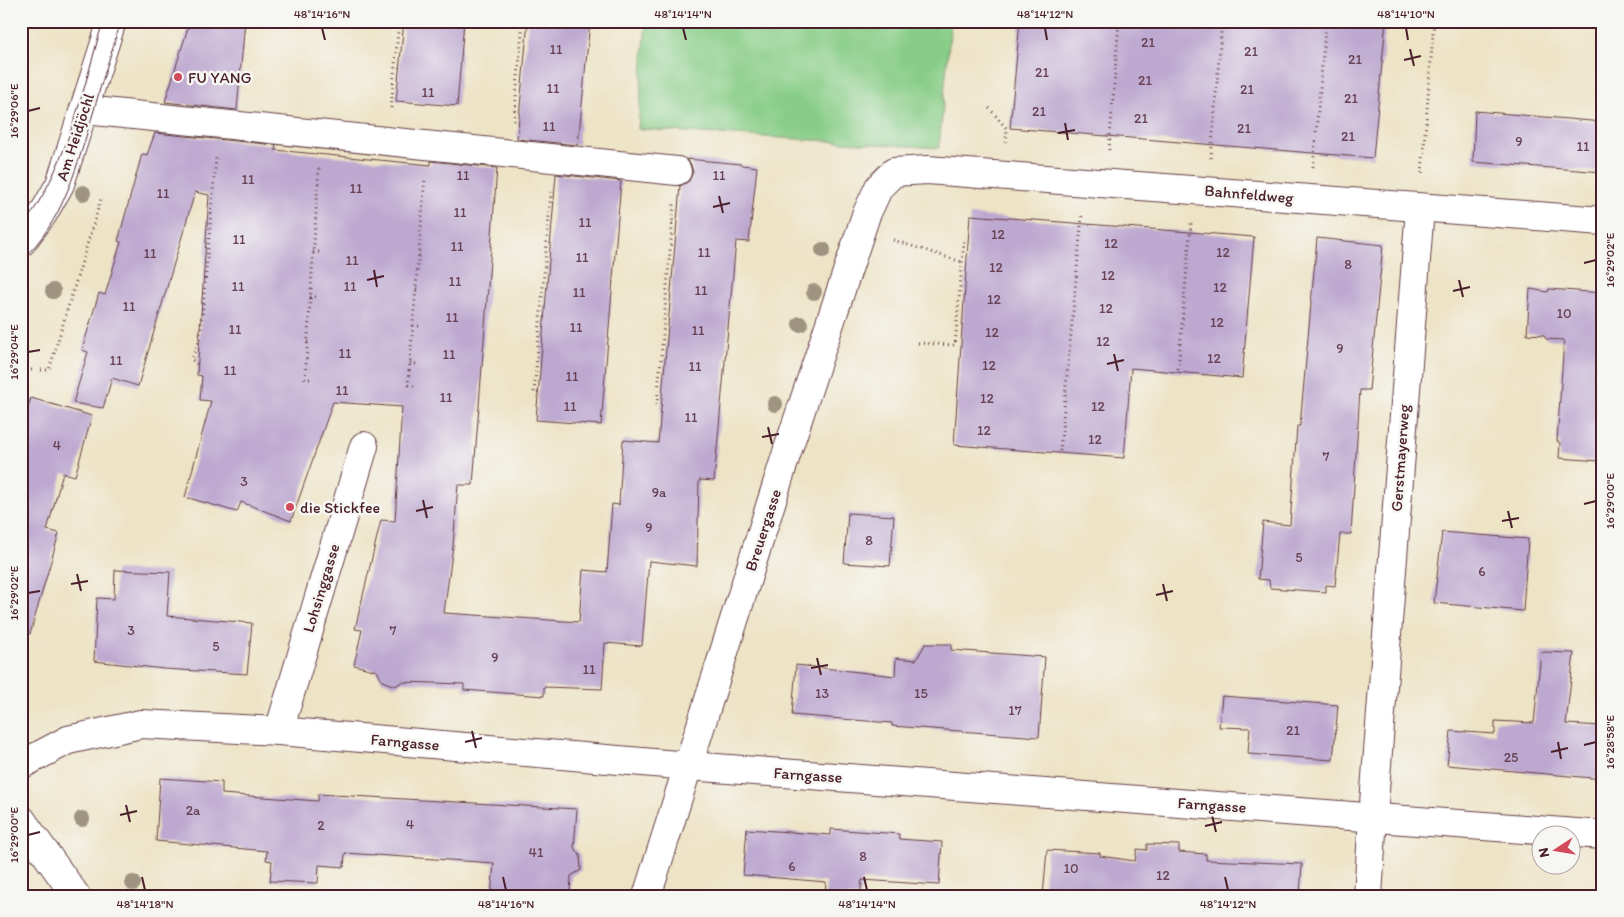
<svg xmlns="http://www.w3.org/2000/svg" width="1624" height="917" font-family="Itim,sans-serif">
<rect width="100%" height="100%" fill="#f6f6f2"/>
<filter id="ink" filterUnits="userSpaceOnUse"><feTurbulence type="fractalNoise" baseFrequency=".02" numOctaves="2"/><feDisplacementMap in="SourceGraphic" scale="10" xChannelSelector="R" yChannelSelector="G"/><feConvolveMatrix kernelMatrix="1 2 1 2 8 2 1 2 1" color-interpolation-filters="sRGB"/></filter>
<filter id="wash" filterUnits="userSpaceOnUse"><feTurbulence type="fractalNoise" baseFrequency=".0096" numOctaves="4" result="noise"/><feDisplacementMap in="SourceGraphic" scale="20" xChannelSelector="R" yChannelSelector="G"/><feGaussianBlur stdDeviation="1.12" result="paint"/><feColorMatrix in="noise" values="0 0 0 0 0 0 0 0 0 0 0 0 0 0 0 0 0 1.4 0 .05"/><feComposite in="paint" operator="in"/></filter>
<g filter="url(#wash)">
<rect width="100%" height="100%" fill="#ede3c5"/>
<path fill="#88cd87" stroke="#697659" d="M646 21H951L939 148 638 129Z"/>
<g id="blocks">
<g fill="#bda8d0">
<path d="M190 21H245L237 110 165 102Z"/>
<path d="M404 21H464L457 106 396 101Z"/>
<path d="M528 21H590L578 145 517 139Z"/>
<path d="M1020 21H1386L1373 158 1010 128Z"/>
<path d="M1475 111 1603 122V172L1473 162Z"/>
<path d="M155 133 276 145 275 150 431 165V161L497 168 473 485H458L453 546 444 613 579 622 583 570 607 572 612 504 619 505 623 440 658 443 680 186 689 181 693 172 691 165 687 159 741 164 742 165 757 167 749 242 736 241 714 481 699 480 697 566 649 561 642 646 605 643 602 689 544 687V696L464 690V684L402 682 395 686 382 681 377 671 354 665 362 630 355 629 381 520 395 521 402 407 333 402 291 521 241 502 237 512 185 497 211 401 200 400 202 376 197 375 209 195 195 192 138 386 112 378 103 408 73 403 88 352 82 350 99 293 105 295 121 242 118 241 142 154 147 155Z"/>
<path d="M556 174 621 181 601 425 536 420Z"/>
<path d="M970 215 1254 237 1242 378 1131 368 1124 458 954 445Z"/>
<path d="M1317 238 1383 245 1369 390H1360L1351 534H1340L1335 586 1326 585V592L1270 588 1269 580 1258 579 1263 522 1290 525 1297 426H1300Z"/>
<path d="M1530 289 1548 292 1549 289 1603 293V431H1601L1600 461 1559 458 1560 443 1557 441 1564 340 1546 339 1544 335 1527 334Z"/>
<path d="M31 398 92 416 75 476 63 473 47 530 59 533 30 634 21 633V430Z"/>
<path d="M848 513 894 516 890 566 844 563Z"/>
<path d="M1442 532 1528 539 1523 611 1434 603Z"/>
<path d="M115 570 170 572 167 616 252 623 247 674 164 669 94 661 97 598 114 599Z"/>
<path d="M925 644H952L951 650 1045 657 1039 737 892 726V723L792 715 796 665 895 676 896 658 916 660Z"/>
<path d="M1541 652 1574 653 1566 724 1603 726V779L1447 765 1451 731 1495 734V721L1534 723Z"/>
<path d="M1222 696 1338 705 1333 760 1248 754 1250 728 1219 727Z"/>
<path d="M160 778 222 782V794L318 801V794L577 809 574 848 580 855 581 870 571 876 570 896H491L494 863 345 853 344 867 319 865 318 883 270 881 272 861 266 860 267 851 156 841Z"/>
<path d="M747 829 831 835V829L899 834V839L942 842 939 885 862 880 860 896H825L826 882 743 875Z"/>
<path d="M1147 844 1179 845V852L1206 854V860L1302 864 1300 896H1043L1047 850 1100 853V856L1135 861 1137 849 1147 850Z"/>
</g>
</g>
</g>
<g filter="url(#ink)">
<use href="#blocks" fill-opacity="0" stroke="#623c42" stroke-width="1"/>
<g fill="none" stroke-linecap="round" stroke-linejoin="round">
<g stroke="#623c42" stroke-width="30">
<g id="minor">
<path d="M85 110 677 171"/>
<path d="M21 243 43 214 60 184 112 21"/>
<path d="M279 731 364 446"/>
<path d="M21 765 68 740 141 724 279 731 689 766 1603 835"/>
<path d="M21 819 76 896"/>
<path d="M647 896 789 446 866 215 879 187 894 172 927 170 1603 221"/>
<path d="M1368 896 1373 816 1420 208"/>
</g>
</g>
<g stroke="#623c42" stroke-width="3" stroke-dasharray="1 4" stroke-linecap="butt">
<path d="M391 108 399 21"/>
<path d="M989 108 1007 129 1006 142"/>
<path d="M514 121 523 21"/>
<path d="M1109 150 1119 21"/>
<path d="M1211 158 1222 21"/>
<path d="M1313 167 1326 21"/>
<path d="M1422 173 1434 21"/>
<path d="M672 224H677"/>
<path d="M893 240 962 262"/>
<path d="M313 252H319"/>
<path d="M419 256H424"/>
<path d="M416 289H421"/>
<path d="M310 297H316"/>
<path d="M413 326H419"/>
<path d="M307 342H312"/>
<path d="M918 343 955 345 964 241"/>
<path d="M410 363 416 364"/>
<path d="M197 364 191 359 199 342 202 316 216 158"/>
<path d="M1178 369 1191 223"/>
<path d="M21 370H49L102 196"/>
<path d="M310 379H305L319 167"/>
<path d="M414 386 408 385 425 178"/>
<path d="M538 393H534L551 192"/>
<path d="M662 405H657L674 204"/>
<path d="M1060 451 1082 215"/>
</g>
<use href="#minor" stroke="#fff" stroke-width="28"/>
<g stroke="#4a1f2b" stroke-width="1">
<path d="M21 228C66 171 83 90 103 21"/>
<path d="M21 260C64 223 78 162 94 110 102 80 112 51 121 21"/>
</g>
</g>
<g fill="#9e9480">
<circle cx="83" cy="193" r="8"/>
<circle cx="823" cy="250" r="8"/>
<circle cx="53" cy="291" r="8"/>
<circle cx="814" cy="292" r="8"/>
<circle cx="800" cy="324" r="8"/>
<circle cx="775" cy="404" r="8"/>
<circle cx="82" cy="819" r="8"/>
<circle cx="133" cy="883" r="8"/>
</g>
</g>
<path fill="none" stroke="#4a1f2b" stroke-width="2" d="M322 28 325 40M683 28 686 40M1045 28 1047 40M1406 28 1408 40M1410 49 1414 66M1404 60 1421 56M28 111 40 108M1065 123 1068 140M1058 133 1075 130M719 196 723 213M713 207 730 203M1584 263 1596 260M374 270 377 287M367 280 384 276M1459 280 1463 297M1453 291 1470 287M28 352 40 350M1114 354 1118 371M1107 364 1124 360M768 427 772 444M762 437 779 434M423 500 427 518M1584 504 1596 501M416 511 433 507M1508 511 1512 528M1502 521 1519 518M77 574 81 591M71 584 88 581M1163 584 1167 601M28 593 40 591M1156 595 1173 591M817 658 821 675M811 668 828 665M472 731 476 748M465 742 482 738M1558 742 1561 759M1584 745 1596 742M1551 752 1568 748M126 805 130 822M120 815 137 811M1212 815 1216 832M1205 826 1222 822M28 835 40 832M142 877 145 890M503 877 506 890M864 877 867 890M1225 877 1228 890"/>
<g fill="#d1495b" stroke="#f6f6f2" stroke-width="2">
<circle cx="178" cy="77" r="5"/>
<circle cx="290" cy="507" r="5"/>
</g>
<g text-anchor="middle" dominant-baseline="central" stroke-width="5" stroke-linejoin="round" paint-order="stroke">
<g font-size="14" fill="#674154">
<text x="1148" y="42">21</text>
<text x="556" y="49">11</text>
<text x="1251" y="51">21</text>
<text x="1355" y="59">21</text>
<text x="1042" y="72">21</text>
<text x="1145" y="80">21</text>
<text x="553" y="88">11</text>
<text x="1247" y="89">21</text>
<text x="428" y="92">11</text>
<text x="1351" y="98">21</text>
<text x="1039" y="111">21</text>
<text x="1141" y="118">21</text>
<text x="549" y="126">11</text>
<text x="1244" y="128">21</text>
<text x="1348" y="136">21</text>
<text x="1519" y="141">9</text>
<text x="1583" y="146">11</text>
<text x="463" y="175">11</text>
<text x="719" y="175">11</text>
<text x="248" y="179">11</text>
<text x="356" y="188">11</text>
<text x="163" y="193">11</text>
<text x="460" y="212">11</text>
<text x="585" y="222">11</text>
<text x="998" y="234">12</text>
<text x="239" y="239">11</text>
<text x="1111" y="243">12</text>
<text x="457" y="246">11</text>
<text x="704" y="252">11</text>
<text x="1223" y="252">12</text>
<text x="150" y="253">11</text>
<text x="582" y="257">11</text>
<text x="352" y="260">11</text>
<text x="1348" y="264">8</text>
<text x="996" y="267">12</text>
<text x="1108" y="275">12</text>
<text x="455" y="281">11</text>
<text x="238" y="286">11</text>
<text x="350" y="286">11</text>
<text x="1220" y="287">12</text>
<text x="701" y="290">11</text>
<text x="579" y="292">11</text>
<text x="994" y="299">12</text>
<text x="129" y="306">11</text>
<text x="1106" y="308">12</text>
<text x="1564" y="313">10</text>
<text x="452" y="317">11</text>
<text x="1217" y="322">12</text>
<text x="576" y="327">11</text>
<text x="235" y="329">11</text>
<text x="698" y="330">11</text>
<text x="992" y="332">12</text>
<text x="1103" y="341">12</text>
<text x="1340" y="348">9</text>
<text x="345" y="353">11</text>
<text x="449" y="354">11</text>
<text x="1214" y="358">12</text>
<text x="116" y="360">11</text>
<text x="989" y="365">12</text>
<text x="695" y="366">11</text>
<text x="230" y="370">11</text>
<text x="572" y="376">11</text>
<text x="342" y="390">11</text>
<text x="446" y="397">11</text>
<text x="987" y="398">12</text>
<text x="570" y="406">11</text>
<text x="1098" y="406">12</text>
<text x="691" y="417">11</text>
<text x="984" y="430">12</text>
<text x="1095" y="439">12</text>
<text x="57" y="445">4</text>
<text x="1326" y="456">7</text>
<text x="244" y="481">3</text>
<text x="659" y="492">9a</text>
<text x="649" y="527">9</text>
<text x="869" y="540">8</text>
<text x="1299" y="557">5</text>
<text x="1482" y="571">6</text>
<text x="131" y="630">3</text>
<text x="393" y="630">7</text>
<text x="216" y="646">5</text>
<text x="495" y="657">9</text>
<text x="589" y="669">11</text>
<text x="822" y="693">13</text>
<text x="921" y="693">15</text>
<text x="1015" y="710">17</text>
<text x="1293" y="730">21</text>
<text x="1511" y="757">25</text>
<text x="193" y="810">2a</text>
<text x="410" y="824">4</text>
<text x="321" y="825">2</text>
<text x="536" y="852">41</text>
<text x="863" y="856">8</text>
<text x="792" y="866">6</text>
<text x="1071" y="868">10</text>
<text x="1163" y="875">12</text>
</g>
<g font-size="16" fill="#4a1f2b" stroke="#f6f6f2" text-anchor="start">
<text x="188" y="77">FU YANG</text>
<text x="300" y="507">die Stickfee</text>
</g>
<g font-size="16" fill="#4a1f2b" stroke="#f6f6f2">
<text transform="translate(75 137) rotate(-72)">Am Heidjöchl</text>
<text transform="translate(1249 194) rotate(5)">Bahnfeldweg</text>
<text transform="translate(1400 458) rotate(-86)">Gerstmayerweg</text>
<text transform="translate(763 530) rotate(-72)">Breuergasse</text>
<text transform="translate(321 588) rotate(-73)">Lohsinggasse</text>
<text transform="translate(405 742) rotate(5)">Farngasse</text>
<text transform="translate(808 775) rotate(4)">Farngasse</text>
<text transform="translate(1212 805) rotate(4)">Farngasse</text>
</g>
</g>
<rect width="1624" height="917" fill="none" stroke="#f6f6f2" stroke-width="55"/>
<g transform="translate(1556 850) rotate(258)"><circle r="24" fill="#f6f6f2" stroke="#b1a0a2"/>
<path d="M0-4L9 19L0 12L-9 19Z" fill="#d1495b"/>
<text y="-8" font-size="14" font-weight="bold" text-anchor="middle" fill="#4a1f2b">N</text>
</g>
<rect x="28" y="28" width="1568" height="862" fill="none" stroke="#4a1f2b" stroke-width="2"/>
<g font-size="12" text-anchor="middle" fill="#4a1f2b">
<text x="322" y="18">48°14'16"N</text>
<text x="683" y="18">48°14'14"N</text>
<text x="1045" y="18">48°14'12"N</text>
<text x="1406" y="18">48°14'10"N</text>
<text transform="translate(14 111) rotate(-90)" y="4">16°29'06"E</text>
<text transform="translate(1610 260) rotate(-90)" y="4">16°29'02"E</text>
<text transform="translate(14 352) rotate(-90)" y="4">16°29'04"E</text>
<text transform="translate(1610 501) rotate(-90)" y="4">16°29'00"E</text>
<text transform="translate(14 593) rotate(-90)" y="4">16°29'02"E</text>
<text transform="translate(1610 742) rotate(-90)" y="4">16°28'58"E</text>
<text transform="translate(14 835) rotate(-90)" y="4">16°29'00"E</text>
<text x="145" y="908">48°14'18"N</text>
<text x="506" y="908">48°14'16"N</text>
<text x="867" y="908">48°14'14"N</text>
<text x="1228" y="908">48°14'12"N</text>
</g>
</svg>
